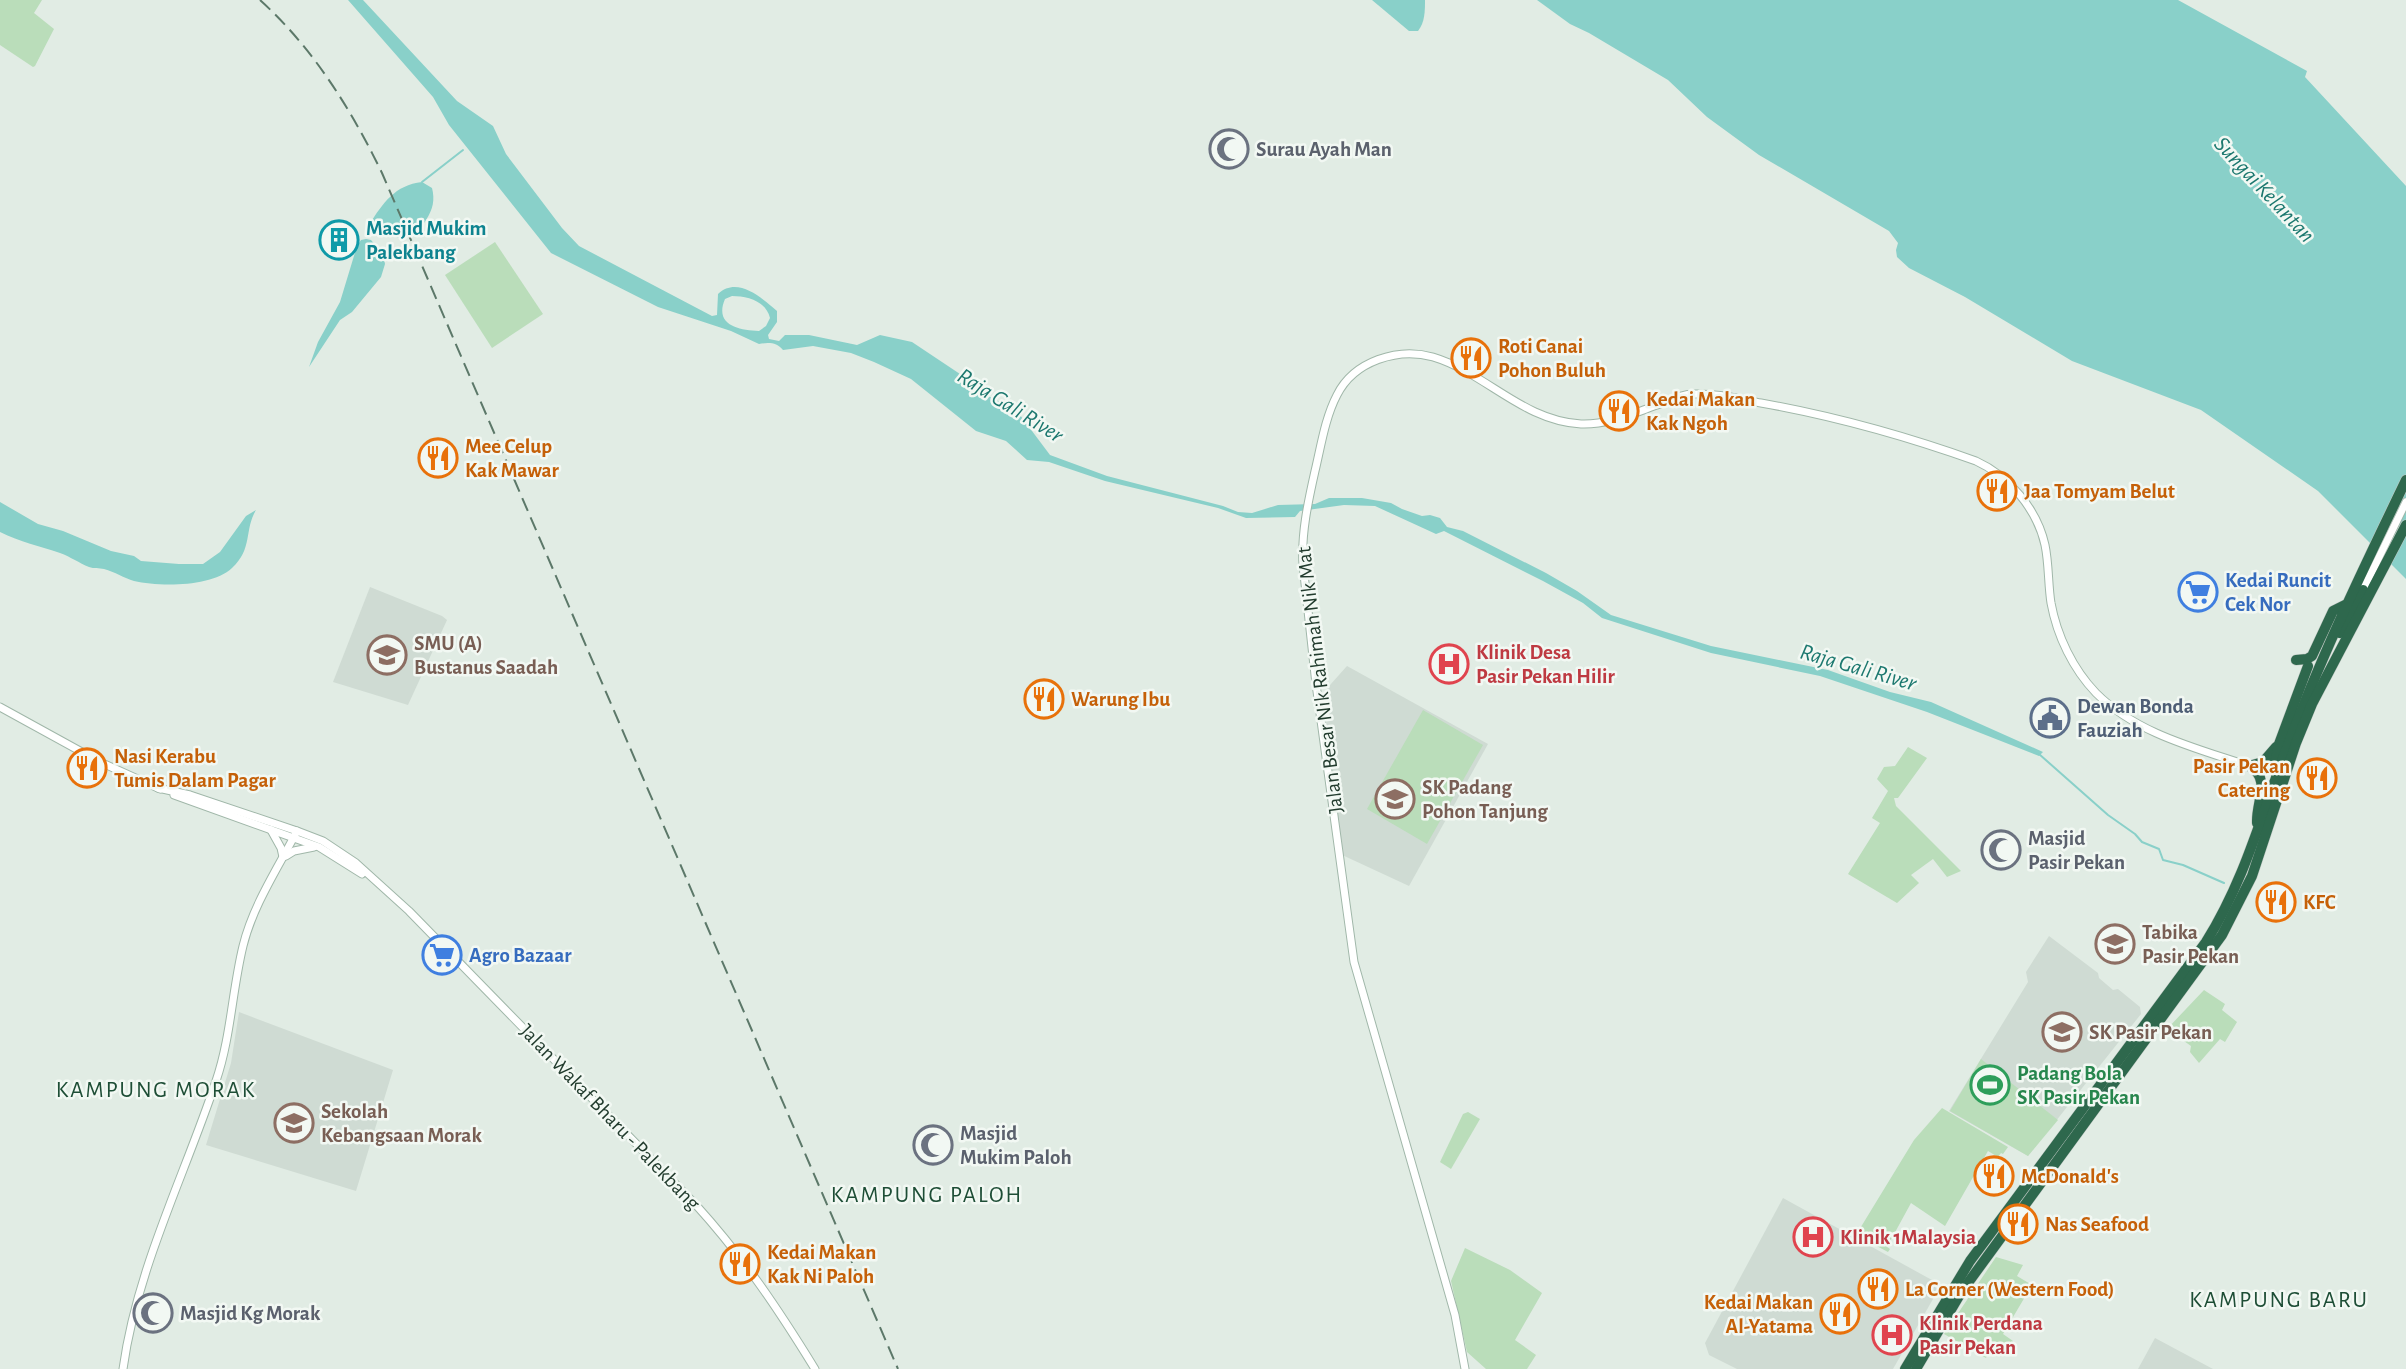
<svg xmlns="http://www.w3.org/2000/svg" width="2406" height="1369" font-family="'Alegreya Sans',sans-serif">
<rect width="100%" height="100%" fill="#e1ece4"/>
<g fill="#cfdbd3">
<path d="M370 587 442 616 447 620 408 705 333 682Z"/>
<path d="M1347 666 1488 744 1409 886 1340 854 1322 694Z"/>
<path d="M2049 936 2098 973 2099 978 2113 990 2118 989 2140 1007 2141 1014 2028 1156 1949 1111 2028 982 2026 972Z"/>
<path d="M239 1012 393 1070 356 1191 206 1145 231 1063Z"/>
<path d="M1783 1198 1941 1285 1893 1369H1737L1709 1355 1705 1343Z"/>
<path d="M2155 1338 2213 1369H2138Z"/>
</g>
<g fill="#baddba">
<path d="M0 0H42L34 13 54 29 35 66 33 67 0 45Z"/>
<path d="M495 242 543 314 492 348 445 275Z"/>
<path d="M1423 710 1483 745 1427 844 1367 809Z"/>
<path d="M1908 747 1927 758 1898 798H1894L1896 806 1961 871 1947 877 1933 859 1911 875 1919 883 1897 903 1848 874 1880 823 1872 818 1888 791 1877 779 1884 767 1895 766Z"/>
<path d="M2204 990 2225 1004 2222 1010 2237 1022 2225 1042 2220 1039 2199 1063 2190 1052 2191 1046 2167 1029Z"/>
<path d="M1981 1059 2058 1120 2028 1156 1950 1111Z"/>
<path d="M1942 1108 2008 1147 2003 1154 2001 1153 1998 1157 1988 1151 1945 1226 1911 1203 1887 1247 1890 1249 1888 1252 1856 1235 1914 1140Z"/>
<path d="M1468 1112 1480 1119 1451 1169 1440 1162 1463 1114Z"/>
<path d="M1465 1248 1510 1270 1542 1293 1515 1340 1536 1355 1527 1369H1486L1467 1352 1451 1281Z"/>
<path d="M1996 1257 2023 1265 2017 1276 2032 1285 2003 1334 2013 1341 2004 1356 1990 1348 1986 1358 1944 1334Z"/>
</g>
<g fill="#89d0c9" fill-rule="evenodd">
<path d="M348 0H363L457 101 493 126 506 154 562 228 579 246 712 316 717 315 718 294C737 276 761 297 777 311V322L768 335 769 339 779 341 785 335H809L857 345 880 335 912 342 963 376 969 386 1017 411 1050 455 1107 476 1223 506 1238 512 1252 513 1278 505 1315 504 1329 498H1362L1391 503 1402 509 1422 516 1430 515 1440 518 1447 527 1463 531 1546 573 1577 591 1611 615 1711 646 1828 670 1890 692 1931 702 2043 752 2039 756 1927 712 1820 676 1711 653 1602 618 1583 603 1543 581 1444 531 1436 534 1375 506 1344 505 1300 511 1295 517 1246 518 1218 508 1105 481 1049 462 1027 460 1006 441 976 431 911 379 874 362 851 353 813 346 783 350C777 342 768 342 759 344L731 331 658 307 551 253 449 125 433 97ZM732 296C747 296 766 301 770 318L766 326 759 331C738 330 714 325 725 299Z"/>
<path d="M1372 0H1425C1425 11 1425 22 1418 31H1409Z"/>
<path d="M1537 0H2178L2307 71 2305 77 2406 186V579L2318 491 2201 410 2072 361 1965 297 1909 268 1897 257 1896 250 1898 243 1889 231 1759 155 1707 117 1668 80 1589 33 1570 24Z"/>
<path d="M422 182 432 188C435 200 433 209 426 220 412 245 390 240 369 225 383 203 395 185 422 182Z"/>
<path d="M366 239 371 240 383 254 385 264 381 277 352 312 340 320 309 367 318 342 340 302 357 246 361 240Z"/>
<path d="M0 502 38 524 63 531 111 551 134 556 141 561 179 564H203L220 552 246 516 256 510C244 530 253 549 232 568 212 587 160 587 134 581 124 578 115 572 104 569 99 568 94 569 89 567 79 563 71 557 60 553 40 546 20 542 0 532Z"/>
</g>
<g fill="none" stroke-linecap="round" stroke-linejoin="round">
<g stroke="#89d0c9" stroke-width="2">
<path d="M422 182 463 150"/>
<path d="M2039 754 2108 815 2135 834 2142 842 2159 849 2163 860 2183 865 2224 883"/>
</g>
<g stroke="#a0b7a9" stroke-width="9">
<g id="secondary">
<path d="M2363 590 2406 502"/>
<path d="M0 707 100 762 160 789"/>
<path d="M158 788 190 795 297 831 323 841 356 863 409 911 696 1205C744 1258 778 1309 815 1369"/>
<path d="M174 795 319 847 362 874"/>
<path d="M271 830 281 848 283 857"/>
<path d="M286 856 294 851 314 847"/>
<path d="M123 1369C137 1268 184 1177 216 1081 231 1037 232 991 243 946 253 905 278 868 297 831"/>
<path d="M1465 1369 1455 1315 1354 962 1316 684 1303 565C1301 534 1308 502 1315 471 1321 446 1325 418 1337 395 1354 361 1398 347 1433 357 1486 373 1523 421 1581 424 1610 425 1636 412 1663 403 1672 399 1683 394 1693 394 1716 393 1739 399 1761 403 1834 416 1906 436 1976 461 2009 476 2037 509 2045 545 2049 564 2048 584 2051 603 2057 636 2073 669 2096 693 2137 734 2196 748 2249 766"/>
</g>
</g>
<g stroke="#c1c8c4" stroke-width="11">
<g id="highway">
<path d="M2340 633 2363 590"/>
<path d="M2296 660 2307 659 2312 656 2333 611 2345 605"/>
<path d="M2249 766C2272 779 2256 801 2257 823"/>
<path d="M2249 766 2263 762 2276 747"/>
<path d="M2274 769 2279 744 2308 666"/>
<path d="M1905 1369 1970 1261 2206 942C2248 875 2264 804 2293 732 2326 646 2366 563 2406 480"/>
<path d="M1916 1369 1962 1291 2222 935 2252 876 2296 743 2312 704 2406 525"/>
</g>
</g>
<use href="#secondary" stroke="#fff" stroke-width="7"/>
<use href="#highway" stroke="#2e684d" stroke-width="10"/>
<path stroke="#5c7869" stroke-width="2" stroke-dasharray="14 7" stroke-linecap="butt" d="M260 0C313 48 351 109 382 173L898 1369"/>
</g>
<defs>
<g id="mosque-ring" transform="scale(2.0125)"><circle r="9.5" fill="#f2f8f3" stroke="#6b7280" stroke-width="1.5"/><path d="M3.5-4.9A6 6 0 1 0 3.5 4.9A5 5 0 1 1 3.5-4.9Z" fill="#6b7280"/></g>
<g id="building-ring" transform="scale(2.0125)"><circle r="9.5" fill="#f2f8f3" stroke="#0f9aa8" stroke-width="1.5"/><path d="M-4-6H4V6H1V3H-1V6H-4ZM-2.5-4.3h1.7v1.8h-1.7ZM.8-4.3h1.7v1.8H.8ZM-2.5-1h1.7V.8h-1.7ZM.8-1h1.7V.8H.8Z" fill="#0f9aa8"/></g>
<g id="restaurant-ring" transform="scale(2.0125)"><circle r="9.5" fill="#f2f8f3" stroke="#e8710a" stroke-width="1.5"/><path d="M-5-6h1v4h1v-4h1v4h1v-4h1v5L-1.5 .5V6h-2V.5L-5-1ZM5-6V6H3V1.5H1.5Q1.5-4 5-6Z" fill="#e8710a"/></g>
<g id="supermarket-ring" transform="scale(2.0125)"><circle r="9.5" fill="#f2f8f3" stroke="#3f7fe0" stroke-width="1.5"/><path d="M-6-5.5h2.5l.6 2H6L4.5 2H-2.5L-4.4-4H-6ZM-1.5 3.2a1.3 1.3 0 1 0 .1 0ZM3 3.2a1.3 1.3 0 1 0 .1 0Z" fill="#3f7fe0"/></g>
<g id="school-ring" transform="scale(2.0125)"><circle r="9.5" fill="#f2f8f3" stroke="#8d6e63" stroke-width="1.5"/><path d="M0-5L7-2L0 1L-7-2ZM-4 1L0 2.5L4 1V4Q0 6-4 4Z" fill="#8d6e63"/></g>
<g id="hospital-ring" transform="scale(2.0125)"><circle r="9.5" fill="#f2f8f3" stroke="#e0444e" stroke-width="1.5"/><path d="M-5-5h3v3.5h4V-5h3V5h-3V1.5h-4V5h-3Z" fill="#e0444e"/></g>
<g id="civic-ring" transform="scale(2.0125)"><circle r="9.5" fill="#f2f8f3" stroke="#5c6f8a" stroke-width="1.5"/><path d="M-.6-6.5H3V-4.5H.6V-3L4-1V1h2V6H-6V1h2V-1L-.6-3ZM-1.2 2.5V6h2.4V2.5Z" fill="#5c6f8a"/></g>
<g id="stadium-ring" transform="scale(2.0125)"><circle r="9.5" fill="#f2f8f3" stroke="#2e9e5b" stroke-width="1.5"/><path d="M0-5a6.5 5 0 1 0 0 10a6.5 5 0 1 0 0-10ZM-3.5-1.8h7v3.6h-7Z" fill="#2e9e5b"/></g>
</defs>
<g fill-rule="evenodd">
<use href="#mosque-ring" x="1229" y="149"/>
<use href="#building-ring" x="339" y="240"/>
<use href="#restaurant-ring" x="1471" y="358"/>
<use href="#restaurant-ring" x="1619" y="411"/>
<use href="#restaurant-ring" x="438" y="458"/>
<use href="#restaurant-ring" x="1997" y="491"/>
<use href="#supermarket-ring" x="2198" y="592"/>
<use href="#school-ring" x="387" y="655"/>
<use href="#hospital-ring" x="1449" y="664"/>
<use href="#restaurant-ring" x="1044" y="699"/>
<use href="#civic-ring" x="2050" y="718"/>
<use href="#restaurant-ring" x="87" y="768"/>
<use href="#restaurant-ring" x="2317" y="778"/>
<use href="#school-ring" x="1395" y="799"/>
<use href="#mosque-ring" x="2001" y="850"/>
<use href="#restaurant-ring" x="2276" y="902"/>
<use href="#school-ring" x="2115" y="944"/>
<use href="#supermarket-ring" x="442" y="955"/>
<use href="#school-ring" x="2062" y="1032"/>
<use href="#stadium-ring" x="1990" y="1085"/>
<use href="#school-ring" x="294" y="1123"/>
<use href="#mosque-ring" x="933" y="1145"/>
<use href="#restaurant-ring" x="1994" y="1176"/>
<use href="#restaurant-ring" x="2018" y="1224"/>
<use href="#hospital-ring" x="1813" y="1237"/>
<use href="#restaurant-ring" x="740" y="1264"/>
<use href="#restaurant-ring" x="1878" y="1289"/>
<use href="#mosque-ring" x="153" y="1313"/>
<use href="#restaurant-ring" x="1840" y="1314"/>
<use href="#hospital-ring" x="1892" y="1335"/>
</g>
<g text-anchor="middle" dominant-baseline="central" stroke-width="5" stroke-linejoin="round" paint-order="stroke">
<g font-size="21" font-weight="bold" fill="#5b616d" stroke="#f2f8f3" text-anchor="start">
<text x="1256" y="149">Surau Ayah Man</text>
<text x="2028" y="838">Masjid<tspan x="2028" dy="24">Pasir Pekan</tspan></text>
<text x="960" y="1133">Masjid<tspan x="960" dy="24">Mukim Paloh</tspan></text>
<text x="180" y="1313">Masjid Kg Morak</text>
</g>
<g font-size="21" font-weight="bold" fill="#0d838f" stroke="#f2f8f3" text-anchor="start">
<text x="366" y="228">Masjid Mukim<tspan x="366" dy="24">Palekbang</tspan></text>
</g>
<g font-size="21" font-weight="bold" fill="#c56008" stroke="#f2f8f3" text-anchor="start">
<text x="1498" y="346">Roti Canai<tspan x="1498" dy="24">Pohon Buluh</tspan></text>
<text x="1646" y="399">Kedai Makan<tspan x="1646" dy="24">Kak Ngoh</tspan></text>
<text x="465" y="446">Mee Celup<tspan x="465" dy="24">Kak Mawar</tspan></text>
<text x="2024" y="491">Jaa Tomyam Belut</text>
<text x="1071" y="699">Warung Ibu</text>
<text x="114" y="756">Nasi Kerabu<tspan x="114" dy="24">Tumis Dalam Pagar</tspan></text>
<text x="2290" y="766" text-anchor="end">Pasir Pekan<tspan x="2290" dy="24">Catering</tspan></text>
<text x="2303" y="902">KFC</text>
<text x="2021" y="1176">McDonald's</text>
<text x="2045" y="1224">Nas Seafood</text>
<text x="767" y="1252">Kedai Makan<tspan x="767" dy="24">Kak Ni Paloh</tspan></text>
<text x="1905" y="1289">La Corner (Western Food)</text>
<text x="1813" y="1302" text-anchor="end">Kedai Makan<tspan x="1813" dy="24">Al-Yatama</tspan></text>
</g>
<g font-size="21" font-weight="bold" fill="#366cbe" stroke="#f2f8f3" text-anchor="start">
<text x="2225" y="580">Kedai Runcit<tspan x="2225" dy="24">Cek Nor</tspan></text>
<text x="469" y="955">Agro Bazaar</text>
</g>
<g font-size="21" font-weight="bold" fill="#785e54" stroke="#f2f8f3" text-anchor="start">
<text x="414" y="643">SMU (A)<tspan x="414" dy="24">Bustanus Saadah</tspan></text>
<text x="1422" y="787">SK Padang<tspan x="1422" dy="24">Pohon Tanjung</tspan></text>
<text x="2142" y="932">Tabika<tspan x="2142" dy="24">Pasir Pekan</tspan></text>
<text x="2089" y="1032">SK Pasir Pekan</text>
<text x="321" y="1111">Sekolah<tspan x="321" dy="24">Kebangsaan Morak</tspan></text>
</g>
<g font-size="21" font-weight="bold" fill="#be3a42" stroke="#f2f8f3" text-anchor="start">
<text x="1476" y="652">Klinik Desa<tspan x="1476" dy="24">Pasir Pekan Hilir</tspan></text>
<text x="1840" y="1237">Klinik 1Malaysia</text>
<text x="1919" y="1323">Klinik Perdana<tspan x="1919" dy="24">Pasir Pekan</tspan></text>
</g>
<g font-size="21" fill="#223c2e" stroke="#f2f8f3">
<text transform="translate(1320 680) rotate(-97)">Jalan Besar Nik Rahimah Nik Mat</text>
<text transform="translate(610 1117) rotate(46)">Jalan Wakaf Bharu - Palekbang</text>
</g>
<g font-size="21" font-weight="bold" fill="#4e5e75" stroke="#f2f8f3" text-anchor="start">
<text x="2077" y="706">Dewan Bonda<tspan x="2077" dy="24">Fauziah</tspan></text>
</g>
<g font-size="21" font-weight="bold" fill="#27864d" stroke="#f2f8f3" text-anchor="start">
<text x="2017" y="1073">Padang Bola<tspan x="2017" dy="24">SK Pasir Pekan</tspan></text>
</g>
<g font-size="23" font-style="italic" fill="#1c786f" stroke="#f2f8f3">
<text transform="translate(2264 190) rotate(47)">Sungai Kelantan</text>
<text transform="translate(1010 406) rotate(32)">Raja Gali River</text>
<text transform="translate(1858 668) rotate(16)">Raja Gali River</text>
</g>
<g font-size="23" letter-spacing="2" fill="#1e4e36" stroke="#f2f8f3">
<text x="156" y="1090">KAMPUNG MORAK</text>
<text x="927" y="1195">KAMPUNG PALOH</text>
<text x="2279" y="1300">KAMPUNG BARU</text>
</g>
</g>
</svg>
